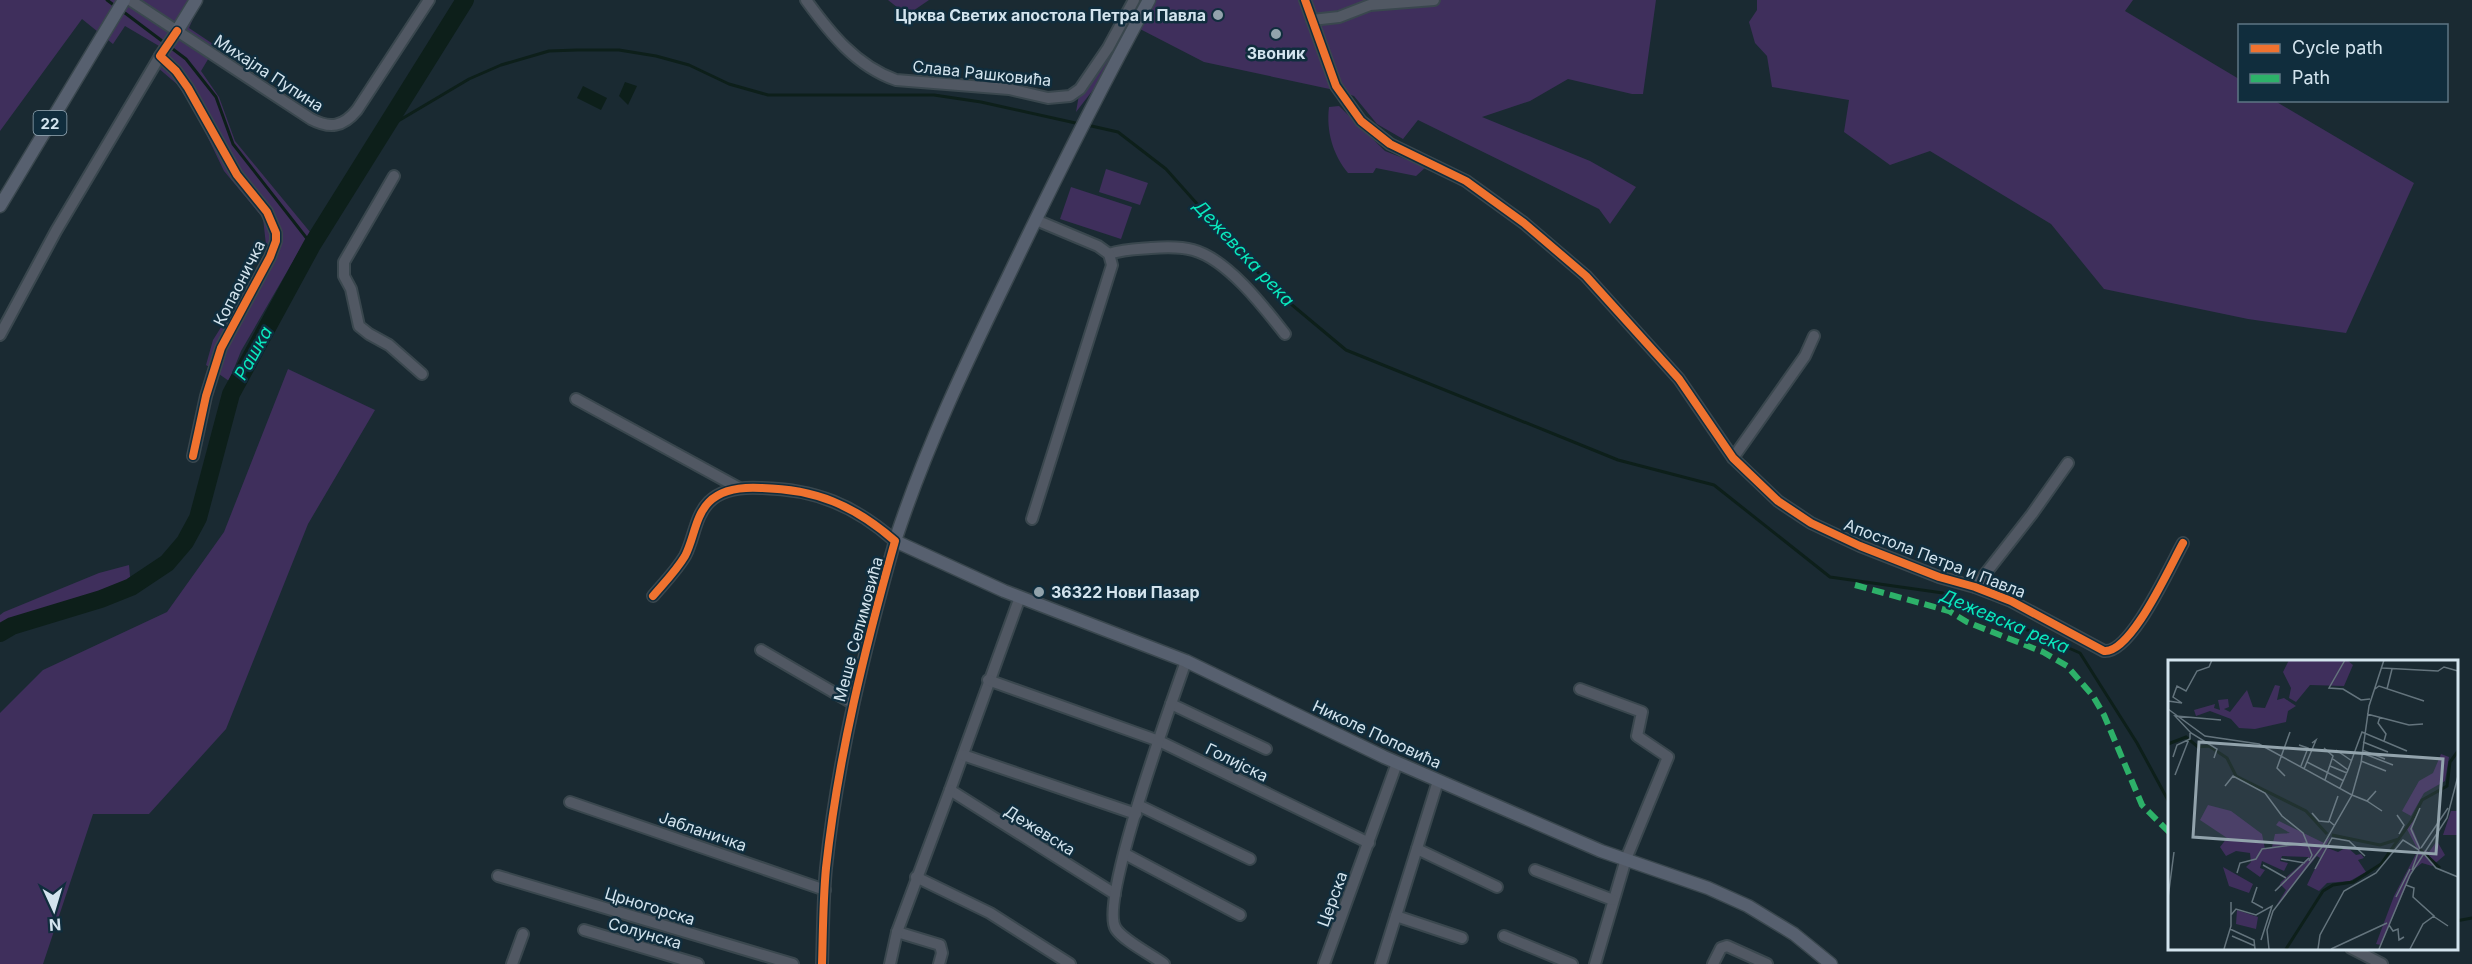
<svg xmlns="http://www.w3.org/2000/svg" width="2472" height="964" font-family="Inter,sans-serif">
<rect width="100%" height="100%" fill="#1a2a32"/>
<g fill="#3f2f5c">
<path d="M0 0H201L189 28 216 46 201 71 219 97 235 141 310 232 241 351 229 381 206 365 213 340 267 254 263 218 224 171 198 117 178 85 150 61 159 46 125 26 113 44 82 19 0 131Z"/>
<path d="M888 0H929L907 15Z"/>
<path d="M1134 0H1656L1643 94H1632L1568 79 1530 101 1482 117 1590 161 1636 187 1610 224 1599 209 1418 120 1403 139 1377 124 1354 96 1339 91 1204 62 1140 29 1076 112 1080 89Z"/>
<path d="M1757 0H2133L2125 11 2239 79 2240 100 2275 101 2414 183 2346 333 2248 319 2104 289 2051 224 1930 151 1890 165 1844 132 1849 100 1772 87 1767 56 1755 43 1749 22 1757 10Z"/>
<path d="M1339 106 1385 151 1426 167 1416 176 1376 168 1373 173H1348C1333 155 1326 131 1329 107Z"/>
<path d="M1106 169 1148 183 1140 205 1099 192Z"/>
<path d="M1071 187 1132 207 1121 239 1060 219Z"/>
<path d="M288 369 375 410 308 524 226 729 149 814H93L43 964H0V713L43 670 167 612 224 532Z"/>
<path d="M129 565 131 587 101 600 13 626 0 633V615L4 612 99 573Z"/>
</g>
<g fill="#0d1f1a">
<path d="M625 82 637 86 628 105 619 96Z"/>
<path d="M583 86 607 98 601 110 577 98Z"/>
</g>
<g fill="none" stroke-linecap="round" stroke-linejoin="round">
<g stroke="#0d1f1a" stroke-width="3">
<path d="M107 0 115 6"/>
<path d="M121 10 186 59 216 97 233 144 312 245"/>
<path d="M1087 125 1118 132 1166 169 1273 289 1346 350 1618 460 1714 485 1830 577 1943 593 2080 653 2137 743 2169 802"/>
<path d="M383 130 469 79 501 65 549 51 577 50H619L656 56 689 65 729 84 768 95H934L981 102 1080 124"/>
<path d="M2456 921 2472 918"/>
</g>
<path stroke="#0d1f1a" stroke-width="18" d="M0 633 12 626 101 599 131 587 167 563 185 542 198 518 231 394 312 245 465 0"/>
<g stroke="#3a474e" stroke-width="14">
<g id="minor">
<path d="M130 0 311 119C330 129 343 127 357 110L429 0"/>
<path d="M806 0C830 33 856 66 896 80L1009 89 1048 98 1070 96 1080 89 1108 48 1134 0"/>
<path d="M1305 0 1336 86 1361 121 1390 144 1466 181 1524 223 1586 276 1679 379 1733 458 1778 501 1811 523 1860 546 1939 577 1975 587 2011 601 2104 651C2131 654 2170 566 2183 543"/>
<path d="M1312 20 1339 17 1370 5 1434 0"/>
<path d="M177 31 160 56 176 71 188 88 237 175 267 212 276 233V241L270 257 221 348 206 396 193 456"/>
<path d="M394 176 344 262V276L351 289 359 326 369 334 389 345 422 374"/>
<path d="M1109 254C1123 249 1136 249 1151 248 1164 247 1179 246 1193 250 1227 259 1264 307 1285 334"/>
<path d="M0 335 56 231 160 56"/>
<path d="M576 399 739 488"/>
<path d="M1733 458 1805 356 1814 336"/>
<path d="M1032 519 1112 265 1109 254 1098 246 1036 220"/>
<path d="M1975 587 2032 514 2068 463"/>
<path d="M653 596C664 583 676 571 685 556 694 539 695 516 709 502 722 489 744 487 761 488 815 489 854 505 895 541 865 648 838 756 826 868 823 900 823 932 822 964"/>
<path d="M1020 597 950 790 1115 894"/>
<path d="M761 650 852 703"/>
<path d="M988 680 1159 741 1369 843"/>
<path d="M1580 689 1642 712 1637 736 1668 757 1626 859 1595 964"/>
<path d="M1171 704 1266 749"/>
<path d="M963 755 1136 814"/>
<path d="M570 802 825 890"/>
<path d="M1138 805 1250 859"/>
<path d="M1417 849 1497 887"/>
<path d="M1125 854 1240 915"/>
<path d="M1535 870 1613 900"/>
<path d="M498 876 793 964"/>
<path d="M916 877 990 913 1070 964"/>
<path d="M1396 916 1462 938"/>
<path d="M584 930 698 964"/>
<path d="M897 932 940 945 942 953 939 964"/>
<path d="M1504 936 1572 964"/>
<path d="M2351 948 2382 964"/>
<path d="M512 964 523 934"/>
<path d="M890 964 897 932 950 790"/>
<path d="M1164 964C1152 955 1124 941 1116 929 1098 903 1173 699 1186 661"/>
<path d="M1324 964 1397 763"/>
<path d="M1381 964 1438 781"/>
<path d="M1713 964 1721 948 1727 946 1767 964"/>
</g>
</g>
<g stroke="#3a474e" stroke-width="15">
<g id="major">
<path d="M1149 0C1099 91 1053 183 1008 277 966 363 925 449 895 541L1004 591 1186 661 1384 757 1601 851 1708 888 1748 906 1794 934 1831 964"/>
<path d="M177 31 196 0"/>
<path d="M0 206 124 0"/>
</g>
</g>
<use href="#minor" stroke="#515863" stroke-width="10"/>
<use href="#major" stroke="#57606f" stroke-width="12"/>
<path stroke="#2db169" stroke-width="6" stroke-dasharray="12 6" stroke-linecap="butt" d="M1855 585 1949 611 1967 622 2043 652 2067 666 2093 696 2104 715 2142 805 2169 832"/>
<g stroke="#102d3d" stroke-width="11">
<g id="cycleway">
<path d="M1305 0 1336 86 1361 121 1390 144 1466 181 1524 223 1586 276 1679 379 1733 458 1778 501 1811 523 1860 546 1939 577 1975 587 2011 601 2104 651C2131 654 2170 566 2183 543"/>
<path d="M177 31 160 56 176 71 188 88 237 175 267 212 276 233V241L270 257 221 348 206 396 193 456"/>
<path d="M653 596C664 583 676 571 685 556 694 539 695 516 709 502 722 489 744 487 761 488 815 489 854 505 895 541 865 648 838 756 826 868 823 900 823 932 822 964"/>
</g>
</g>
<use href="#cycleway" stroke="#ef722f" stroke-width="8"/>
</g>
<g fill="#92a3ac" stroke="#102d3d" stroke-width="2">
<circle cx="1218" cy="15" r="6"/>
<circle cx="1276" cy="34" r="6"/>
<circle cx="1039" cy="592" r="6"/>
</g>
<g text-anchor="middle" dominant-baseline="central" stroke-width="5" stroke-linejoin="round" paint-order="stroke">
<rect fill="#102d3d" stroke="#98adb9" stroke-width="1.5" x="33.5" y="111" width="33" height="24" rx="4.5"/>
<g font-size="15" font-weight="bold" fill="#d3e4ee">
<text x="50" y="123">22</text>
</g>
<g font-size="16" font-weight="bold" fill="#d3e4ee" stroke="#102d3d" text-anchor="end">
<text x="1206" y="15">Црква Светих апостола Петра и Павла</text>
<text x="1276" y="53" text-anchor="middle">Звоник</text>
<text x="1051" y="592" text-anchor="start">36322 Нови Пазар</text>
</g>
<g font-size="16" fill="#d3e4ee" stroke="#102d3d">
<text transform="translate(269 73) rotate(33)">Михајла Пупина</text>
<text transform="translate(982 73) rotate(6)">Слава Рашковића</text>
<text transform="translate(239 283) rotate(-63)">Копаоничка</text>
<text transform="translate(1935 558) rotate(21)">Апостола Петра и Павла</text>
<text transform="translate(858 629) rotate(-75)">Меше Селимовића</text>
<text transform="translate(1377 734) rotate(25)">Николе Поповића</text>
<text transform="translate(1237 762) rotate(26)">Голијска</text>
<text transform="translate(1040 830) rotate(32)">Дежевска</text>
<text transform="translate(703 831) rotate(19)">Јабланичка</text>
<text transform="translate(1332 899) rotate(-70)">Церска</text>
<text transform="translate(650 906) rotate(17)">Црногорска</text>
<text transform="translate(645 933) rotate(16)">Солунска</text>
</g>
<g font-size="18" font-style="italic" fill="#0ae9be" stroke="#102d3d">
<text transform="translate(1244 253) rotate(47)">Дежевска река</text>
<text transform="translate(253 353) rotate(-61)">Рашка</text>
<text transform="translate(2005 621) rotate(23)">Дежевска река</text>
</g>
</g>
<g transform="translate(2168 660)">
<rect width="290" height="290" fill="#1a2a32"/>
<path d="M121 0H179L185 5 176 26 142 25 128 42 121 38 123 28 115 12ZM107 25 112 26 109 40 116 38 128 46 120 51 118 62 87 69 71 68 63 59 42 51 28 56 26 50 47 44 46 48 52 50 50 40 60 39 61 47 56 49 62 52 79 30 85 47 97 48ZM273 94 281 97 277 121 256 133 243 156 234 151 251 121 265 113ZM40 145 63 151 94 174 97 189H95L90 197 94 190 104 187 107 174 122 173 108 165 111 161 156 183 163 176 157 187 170 192 179 187 188 195 193 194 196 198 190 200 198 212 182 221 159 223 151 231 139 225 152 198 149 196 108 246 118 230 113 225 109 231 113 222 141 197 114 196 112 201 120 203 116 211 94 201 92 208 97 210 92 217 78 207 83 202 82 193 68 191 58 196 52 187 59 178 32 160ZM283 151H289V175H275ZM248 155 244 167 253 189 261 192 269 181 277 195 264 206 254 203 245 210 213 285 208 284 226 236 250 190 239 169ZM55 207 85 224 81 233 61 226ZM69 250 90 257 88 269 68 264Z" fill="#3f2f5c"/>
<path fill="none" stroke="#0d1f1a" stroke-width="3" d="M0 84 18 77 30 87 41 86 59 98 68 116 138 151 159 174M164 175 212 185 231 179M252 189 272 208M118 289 155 231 165 225 185 222 213 204 244 160 254 140 279 126 282 102 290 91"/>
<path fill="none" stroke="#64747d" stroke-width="1.5" d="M177 0 161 28 175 29 193 40 202 39M214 8 270 11 276 7 290 11M207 29 211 26 256 41M219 29 224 9M0 41 14 43 5 37 9 26 18 31 29 11 41 7 44 0M0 49 37 76 91 84 184 135 154 187 105 251 99 270 101 289M199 54 241 65 255 64M212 57 210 63 218 74 216 81M195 82 220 92M131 85 140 88 133 106M156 88 165 96 157 120M168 90 184 101M194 90 217 99M194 93 225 105M5 97 9 85 22 79V73M46 98 49 89 23 73 7 56 53 60M165 99 180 110 172 128M193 101 218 111M139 102 176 121M162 106 179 113M136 109 148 80 144 83M180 110 194 72 239 91M7 115 21 79M117 116 109 108 122 72M57 126 65 116 97 133 114 156 135 173 144 195 141 201M208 131 199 141 184 135 193 103 201 46 216 0M199 141 214 151M144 153 151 161 161 162M229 155 236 165 231 174M166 165 161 161 170 136M253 188 280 148M252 189 243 169 252 148M256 194 268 208 290 217M113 199 137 203M95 205 118 218M147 209 164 178 181 181 197 196M244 210 251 190M69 213 72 203 88 199 94 189 139 183M238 225 246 228 245 237 266 256 255 264 242 289M89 227 84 242 95 248M107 231 141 198M228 237 242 209M0 238 6 192M63 255 68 249 88 255 104 246 93 280M265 256 280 266M221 265 225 271 230 269 231 280 236 277M62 269 86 280 87 289M64 276 87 286M56 289 63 266V242M150 289 152 275 176 231 208 213 235 180 251 190M163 289 219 263M211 289 242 215 279 158 290 116"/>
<path fill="#92a3ac" fill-opacity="0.15" stroke="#92a3ac" stroke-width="3" d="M31 82 275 99 268 194 25 177Z"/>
<rect width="290" height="290" fill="none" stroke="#d3e4ee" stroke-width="3"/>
</g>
<rect x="2238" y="24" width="210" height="78" fill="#102d3d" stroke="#5e7684" stroke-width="1.5"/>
<rect x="2250" y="44" width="30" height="9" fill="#ef722f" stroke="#5e7684" stroke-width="1.5"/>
<text x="2292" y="54" font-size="18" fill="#d3e4ee">Cycle path</text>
<rect x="2250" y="74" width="30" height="9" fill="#2db169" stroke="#5e7684" stroke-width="1.5"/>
<text x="2292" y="84" font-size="18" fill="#d3e4ee">Path</text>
<g transform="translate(54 910) rotate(176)" stroke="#102d3d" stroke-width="4.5" paint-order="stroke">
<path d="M0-4.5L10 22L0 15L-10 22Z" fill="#d3e4ee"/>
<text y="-9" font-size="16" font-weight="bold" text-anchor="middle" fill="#d3e4ee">N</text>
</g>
</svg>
